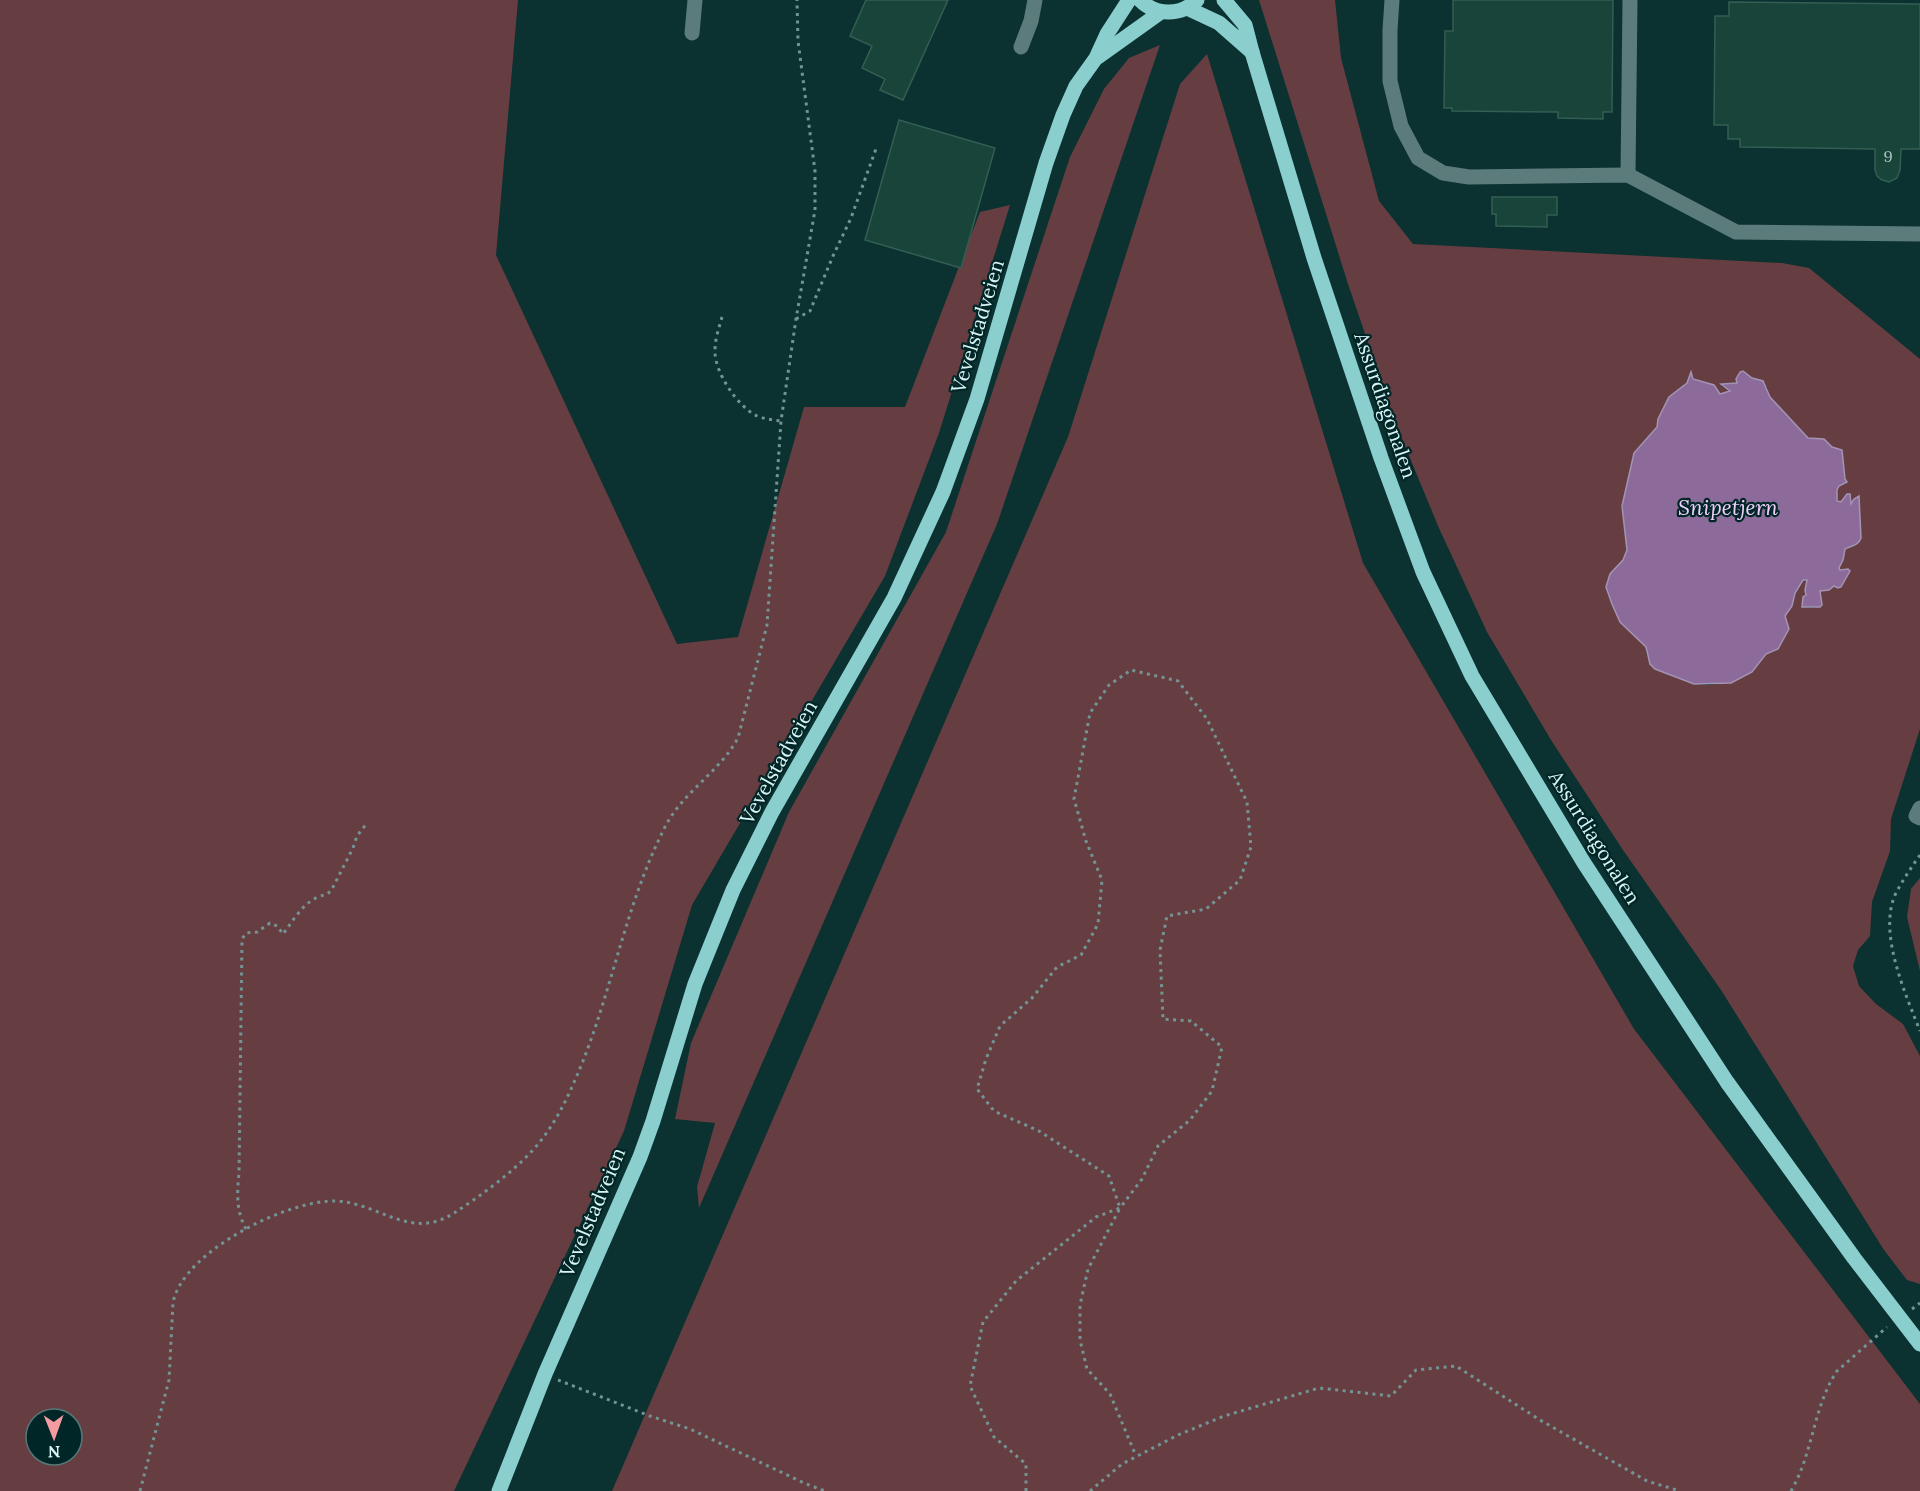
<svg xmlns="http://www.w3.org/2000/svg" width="1920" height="1491" font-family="Lora,serif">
<rect width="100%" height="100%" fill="#0b3131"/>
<g fill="#663e41" fill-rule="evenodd">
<path d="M0 0H518L496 255 677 644 738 637 804 407H905L980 212 1010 205 939 433 885 576 692 905 624 1131 454 1491H0ZM36 1419H72V1455H36Z"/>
<path d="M1259 0H1335L1341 58 1379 201 1413 244 1782 263 1809 268 1920 359V729L1891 819 1890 851 1872 902 1870 936 1858 950 1853 966 1859 986 1876 1004 1903 1024 1920 1056V1284L1907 1280 1884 1250 1721 990 1623 850 1551 740 1487 632 1438 526 1396 424 1348 284ZM1740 372 1767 387 1770 397 1808 438H1821L1842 455 1846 483 1839 486 1836 496 1839 502 1844 500 1845 496 1851 497V504L1859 497 1861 538 1858 543 1845 549 1843 559 1839 568 1840 570 1844 569 1834 586 1820 591 1822 605 1812 608 1804 607 1807 580H1803L1795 593 1792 606 1785 616V621L1778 649 1766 654 1752 672 1731 683 1708 685 1694 684 1669 675 1647 656 1646 647 1620 622 1606 587 1610 574 1623 560 1627 550 1622 506 1634 453 1657 427 1660 415 1669 397 1688 383 1689 376 1703 383 1714 385 1718 393H1727L1730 390 1721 386 1725 383H1737L1739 381 1736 379Z"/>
<path d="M1160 45 997 524 699 1208 697 1187 715 1123 675 1119 691 1043 789 812 946 532 1070 157 1104 89 1129 58Z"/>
<path d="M1207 54 1363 563 1634 1029 1920 1404V1491H612L1068 437 1180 84Z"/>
<path d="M1920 878V971L1907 917 1911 889Z"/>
</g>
<path fill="#8c6b9a" stroke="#a394b5" stroke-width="1.5" d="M1743 371 1752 378 1763 381 1770 397 1808 438 1824 439 1832 447 1842 450 1845 479 1847 482 1839 486 1837 490V501L1841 502 1847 494H1850L1851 504 1854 499 1859 496 1861 538C1859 545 1851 546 1845 549L1843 560 1839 568 1840 570 1848 569 1850 571 1841 587 1838 588 1834 586 1829 590 1820 591 1822 605 1820 607H1802L1803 597 1806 595 1805 590 1807 580H1803L1795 593 1792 606 1785 616 1789 629 1778 649 1766 654 1752 672 1731 683 1694 684 1655 669 1650 664 1646 647 1620 622 1612 604 1606 587 1610 574 1623 560 1627 550 1622 506 1634 453 1657 427 1658 419 1669 397 1687 383 1691 372 1693 379 1714 385 1720 394 1730 391 1721 384 1737 383 1736 379 1740 372Z"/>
<g fill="#18443a" stroke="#335e53" stroke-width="1.5">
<path d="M866 0H948L903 100 880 90 885 79 862 68 872 46 850 36Z"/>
<path d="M1453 0H1613L1612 112H1603V119L1558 118V112L1452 111V108H1444L1445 31H1453Z"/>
<path d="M1729 2 1920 4V149H1901L1900 170 1897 178 1889 182 1882 180 1877 176 1875 170V149L1740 147V139H1728V125H1714L1715 16H1729Z"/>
<path d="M899 120 995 148 961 268 865 240Z"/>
<path d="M1492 197H1557V215H1547V227L1496 226V214H1492Z"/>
</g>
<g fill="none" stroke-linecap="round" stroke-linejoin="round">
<g stroke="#749494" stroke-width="3" stroke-dasharray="3 4.5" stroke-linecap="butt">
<path d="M722 317C719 328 715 339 715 350 714 372 738 407 757 416 765 419 773 420 781 421"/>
<path d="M796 319 810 311 833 256 851 218 877 146"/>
<path d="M1920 855C1911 868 1902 881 1895 895 1878 934 1906 995 1920 1031"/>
<path d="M246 1229C236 1211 237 1193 239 1173L242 939 246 933 257 932 270 923 277 926 283 934C293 921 302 904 318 897 323 895 326 895 331 891L353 848 357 836 367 823"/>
<path d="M1912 1309 1920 1303"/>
<path d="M558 1380 650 1416 690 1429 804 1483 825 1491"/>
<path d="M140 1491 169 1380 173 1303C182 1252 288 1199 337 1201 381 1204 411 1241 454 1213 479 1197 512 1173 532 1151 556 1125 570 1093 583 1061 613 985 627 902 664 829 681 793 719 773 738 738L767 625 781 421 796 319 815 210V171L798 41 797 0"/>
<path d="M1026 1491V1464L994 1437 970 1386 983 1322 1016 1281 1096 1217 1120 1208 1142 1179 1158 1146 1190 1120 1212 1091 1222 1047 1191 1021 1163 1019 1160 950 1167 916 1206 909 1240 880 1251 847 1247 802 1207 719 1178 681 1131 670 1109 685 1090 713 1074 799 1086 841 1102 880 1098 924 1081 955 1057 967 1032 998 1000 1026 986 1059 977 1089 994 1111 1039 1131 1109 1176 1120 1208 1088 1269 1080 1305V1340L1087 1369 1110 1394 1136 1456"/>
<path d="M1090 1491 1122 1464 1178 1435 1224 1416 1319 1388 1391 1396 1416 1370 1456 1366 1540 1420 1647 1481 1680 1491"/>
<path d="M1791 1491C1813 1454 1813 1407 1837 1371L1887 1327"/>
</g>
<g stroke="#5c7c7b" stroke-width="15">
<path d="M1392 0 1390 30V81L1401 126 1418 158 1443 173 1469 177 1628 175 1736 232 1920 234"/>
<path d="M692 33 695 0"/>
<path d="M1021 47 1031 21 1035 0"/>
<path d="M1628 175 1630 0"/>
<path d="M1920 808 1916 816 1920 818"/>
</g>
<g stroke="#8acece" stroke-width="15">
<path d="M1140 0C1156 16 1181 16 1197 0"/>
<path d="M1224 0 1245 25 1252 52 1314 258 1381 458 1423 572 1472 676 1584 863 1727 1082 1854 1258 1920 1344"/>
<path d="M1187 8 1219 23 1252 52"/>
<path d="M1098 57 1161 12"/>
<path d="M499 1491 545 1374 640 1157 653 1121 695 984 733 890 772 812 894 598 943 492 977 399 1046 163 1063 115 1076 86 1096 58 1107 34 1129 0"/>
</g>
</g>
<g text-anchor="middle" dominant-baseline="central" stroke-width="4.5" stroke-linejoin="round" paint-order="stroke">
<g font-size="16" fill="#aac7c5">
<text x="1888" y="156">9</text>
</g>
<g font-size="20" fill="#daf3f3" stroke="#002627">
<text transform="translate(977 326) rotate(-73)">Vevelstadveien</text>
<text transform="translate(1386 405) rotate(71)">Assurdiagonalen</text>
<text transform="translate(778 762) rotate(-61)">Vevelstadveien</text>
<text transform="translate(1595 837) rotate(58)">Assurdiagonalen</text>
<text transform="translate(592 1212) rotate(-67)">Vevelstadveien</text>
</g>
<g font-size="21" font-style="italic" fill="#eed0fb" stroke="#002627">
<text x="1728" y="507">Snipetjern</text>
</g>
</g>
<g transform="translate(54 1437) rotate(179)"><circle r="28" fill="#002627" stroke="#577879" stroke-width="1.5"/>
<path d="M0-4.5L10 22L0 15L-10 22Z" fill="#f49aa1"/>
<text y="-9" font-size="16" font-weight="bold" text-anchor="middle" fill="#daf3f3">N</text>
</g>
</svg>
